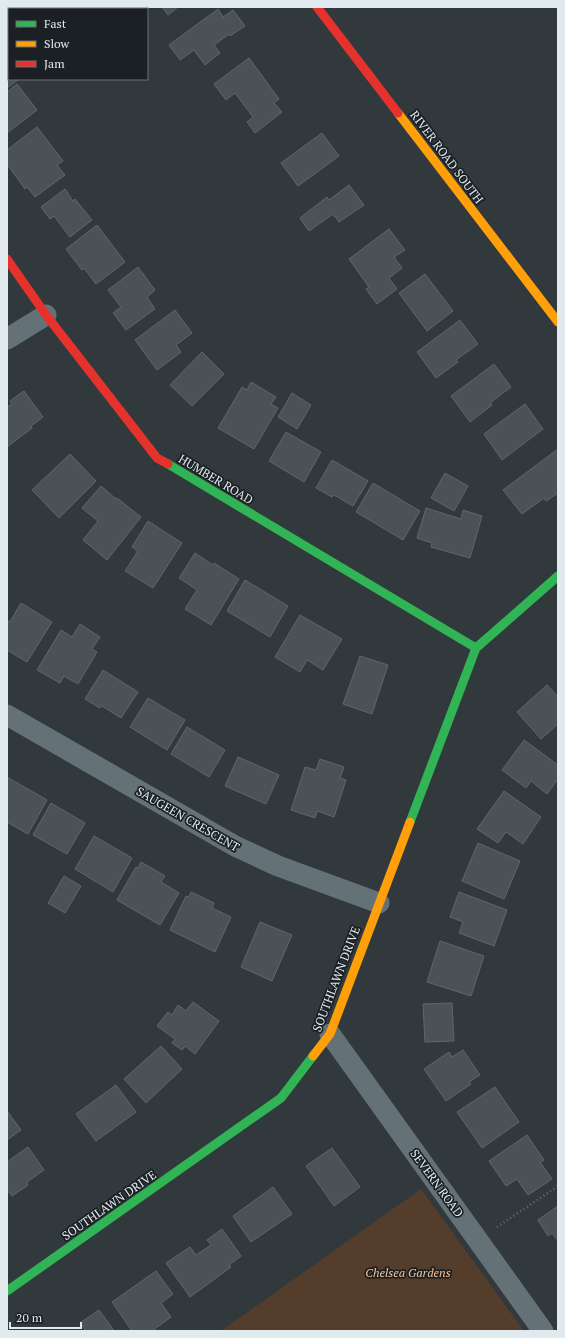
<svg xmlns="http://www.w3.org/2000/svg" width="565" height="1338" font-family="'PT Serif',serif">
<rect width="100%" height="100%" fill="#31393c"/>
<path fill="#543e2b" d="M421 1189 524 1331H221Z"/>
<g fill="#4b5255" stroke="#60676a">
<path d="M162 7H178L168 15Z"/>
<path d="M218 9 223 17 233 10 245 26 230 36 229 34 214 45 220 53 205 65 194 50 180 60 169 45Z"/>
<path d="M9 35V79H19L7 88V36Z"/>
<path d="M249 58 279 99 274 103 282 112 255 133 247 122 253 117 235 93 226 100 214 84Z"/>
<path d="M17 84 37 110 7 133V92Z"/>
<path d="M37 127 63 161 57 165 65 175 35 197 27 187 25 189 7 164V150Z"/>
<path d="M322 133 339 156 298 186 281 163Z"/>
<path d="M349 185 364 205 339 222 333 214 309 231 300 218 327 197 329 200Z"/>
<path d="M65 189 73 201 75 199 92 220 70 237 54 216 50 219 41 207Z"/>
<path d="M97 225 125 262 96 284 84 268 82 270 66 249Z"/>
<path d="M389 229 405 250 394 257 402 268 389 278 397 289 377 304 366 289 369 287 349 259Z"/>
<path d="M138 267 155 290 147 297 155 309 126 330 113 313 121 307 108 290Z"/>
<path d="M425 274 453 311 427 331 399 293Z"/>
<path d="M175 310 192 333 176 345 181 352 157 370 135 340Z"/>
<path d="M460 320 478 344 456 360 458 362 436 378 417 352Z"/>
<path d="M202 352 224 374 192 406 170 385Z"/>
<path d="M494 364 511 387 490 403 492 405 470 422 451 396Z"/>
<path d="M251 382 276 397 271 404 278 408 254 449 218 428 242 387 247 390Z"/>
<path d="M24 391 43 417 31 426 32 428 7 447V407L12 404 10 401Z"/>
<path d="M292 393 311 405 297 429 278 417Z"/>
<path d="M525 404 543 429 502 460 484 434Z"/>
<path d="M286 432 321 452 304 482 269 461Z"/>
<path d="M558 449V493L546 501 544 498 522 514 503 490Z"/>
<path d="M70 454 96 481 59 518 32 490Z"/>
<path d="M332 460 368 481 353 506 334 495 332 497 316 488Z"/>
<path d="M445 473 468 486 454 511 431 498Z"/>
<path d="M373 483 420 511 403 540 356 512Z"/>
<path d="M101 486 116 499 117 498 141 517 107 560 83 540 98 521 82 508Z"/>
<path d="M426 508 461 519 463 510 482 516 470 558 431 547 432 543 417 538Z"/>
<path d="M148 521 182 543 153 588 125 571 138 551 132 547Z"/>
<path d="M195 553 213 565 214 563 239 579 211 625 185 609 197 590 179 578Z"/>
<path d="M245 580 288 606 270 637 227 611Z"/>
<path d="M21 603 52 622 27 662 7 650V620L10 622Z"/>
<path d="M300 615 342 639 323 670 307 660 300 672 275 657Z"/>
<path d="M80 624 100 637 92 649 97 652 78 684 64 676 60 683 37 670 61 630 72 637Z"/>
<path d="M360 656 388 665 372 714 343 704Z"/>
<path d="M103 670 138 692 121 718 102 706 100 708 85 699Z"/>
<path d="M547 685 558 697V724L541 739 517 712Z"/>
<path d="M148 698 185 720 167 750 130 727Z"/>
<path d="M187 727 225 750 209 777 171 754Z"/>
<path d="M524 740 558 765V779L547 794 531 781 526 788 502 770Z"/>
<path d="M238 757 279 775 266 804 225 786Z"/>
<path d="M320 759 344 767 340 778 346 780 334 817 317 811 315 818 291 810 305 767 316 770Z"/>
<path d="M7 777 47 800 28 834 7 822Z"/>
<path d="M504 791 541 817 523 844 506 832 498 843 477 829Z"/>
<path d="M51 803 85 823 67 854 33 835Z"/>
<path d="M94 836 132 858 113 892 75 869Z"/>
<path d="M478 843 520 861 504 899 462 881Z"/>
<path d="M141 862 165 876 161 882 179 893 160 925 117 900 136 867 138 868Z"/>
<path d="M64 876 81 886 65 913 48 903Z"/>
<path d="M191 892 214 903 212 908 231 917 215 952 170 930 186 896 189 897Z"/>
<path d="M459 892 507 910 494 946 459 933 463 922 450 917Z"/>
<path d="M260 922 292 935 272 981 241 967Z"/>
<path d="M440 941 484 956 471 996 427 982Z"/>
<path d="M193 1002 219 1021 195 1054 185 1046 182 1050 172 1043 175 1039 157 1026 168 1012 172 1015 178 1005 186 1011Z"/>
<path d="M452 1003 454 1041 425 1042 423 1004Z"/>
<path d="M161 1046 182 1069 146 1103 124 1079Z"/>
<path d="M463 1050 480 1075 469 1082 471 1084 446 1101 424 1069 449 1052 452 1057Z"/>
<path d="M116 1085 136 1112 96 1141 76 1114Z"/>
<path d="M495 1087 519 1122 482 1148 457 1112Z"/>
<path d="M7 1111 21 1130 7 1140Z"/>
<path d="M527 1135 544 1160 540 1162 552 1179 528 1195 517 1179 506 1186 489 1161Z"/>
<path d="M28 1147 44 1170 27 1182 28 1185 12 1196 7 1190V1162Z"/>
<path d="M332 1148 360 1187 334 1206 306 1166Z"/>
<path d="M273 1187 292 1214 251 1242 233 1216Z"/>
<path d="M558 1206V1241L552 1233 548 1236 538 1220Z"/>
<path d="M222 1229 241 1256 229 1265 231 1267 190 1297 166 1263 190 1247 196 1255 211 1245 207 1240Z"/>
<path d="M156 1271 173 1294 161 1303 171 1317 152 1331H132L112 1302Z"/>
<path d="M99 1310 110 1325 114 1331H86L80 1323Z"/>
</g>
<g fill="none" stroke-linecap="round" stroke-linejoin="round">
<path stroke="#646f73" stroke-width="2.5" stroke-dasharray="1 3" stroke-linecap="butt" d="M497 1227 558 1186"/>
<g stroke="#647278" stroke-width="21">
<path d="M7 339 46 315"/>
<path d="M7 715 235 846 278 866 379 903"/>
<path d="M330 1034 543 1331"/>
</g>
<g stroke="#30b455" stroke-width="9">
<path d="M168 464 476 648"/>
<path d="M410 822 476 648 558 576"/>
<path d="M7 1291 281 1098 313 1056"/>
</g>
<g stroke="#ff9f0a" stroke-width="9">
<path d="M398 113 558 322"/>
<path d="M313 1056 330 1034 410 822"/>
</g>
<g stroke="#e5322d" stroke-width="9">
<path d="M317 7 398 113"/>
<path d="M7 259 46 315 157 458 168 464"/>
</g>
</g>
<g text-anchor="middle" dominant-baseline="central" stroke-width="3.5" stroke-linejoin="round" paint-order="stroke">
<g font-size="12" fill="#e1eaee" stroke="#1a2023">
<text transform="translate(447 157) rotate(53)">RIVER ROAD SOUTH</text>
<text transform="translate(216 479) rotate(31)">HUMBER ROAD</text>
<text transform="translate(188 819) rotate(30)">SAUGEEN CRESCENT</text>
<text transform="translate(336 979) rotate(-69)">SOUTHLAWN DRIVE</text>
<text transform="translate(437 1183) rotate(54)">SEVERN ROAD</text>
<text transform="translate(109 1205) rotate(-35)">SOUTHLAWN DRIVE</text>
</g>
<g font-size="12" font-style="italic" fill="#fec593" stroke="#1a2023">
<text x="408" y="1272">Chelsea Gardens</text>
</g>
</g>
<rect width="565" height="1338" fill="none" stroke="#e1eaee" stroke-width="16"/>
<rect x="8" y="8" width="140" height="72" fill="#1a2023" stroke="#6a7174"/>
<rect x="16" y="21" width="20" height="6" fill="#30b455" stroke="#6a7174"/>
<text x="44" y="28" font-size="12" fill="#e1eaee">Fast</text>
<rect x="16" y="41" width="20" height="6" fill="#ff9f0a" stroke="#6a7174"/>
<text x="44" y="48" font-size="12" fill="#e1eaee">Slow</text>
<rect x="16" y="61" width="20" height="6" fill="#e5322d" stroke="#6a7174"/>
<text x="44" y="68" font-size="12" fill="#e1eaee">Jam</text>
<path d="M10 1322v6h71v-6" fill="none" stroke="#e1eaee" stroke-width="2"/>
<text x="16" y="1322" font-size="12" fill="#e1eaee" stroke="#1a2023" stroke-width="3" paint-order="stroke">20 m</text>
</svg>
